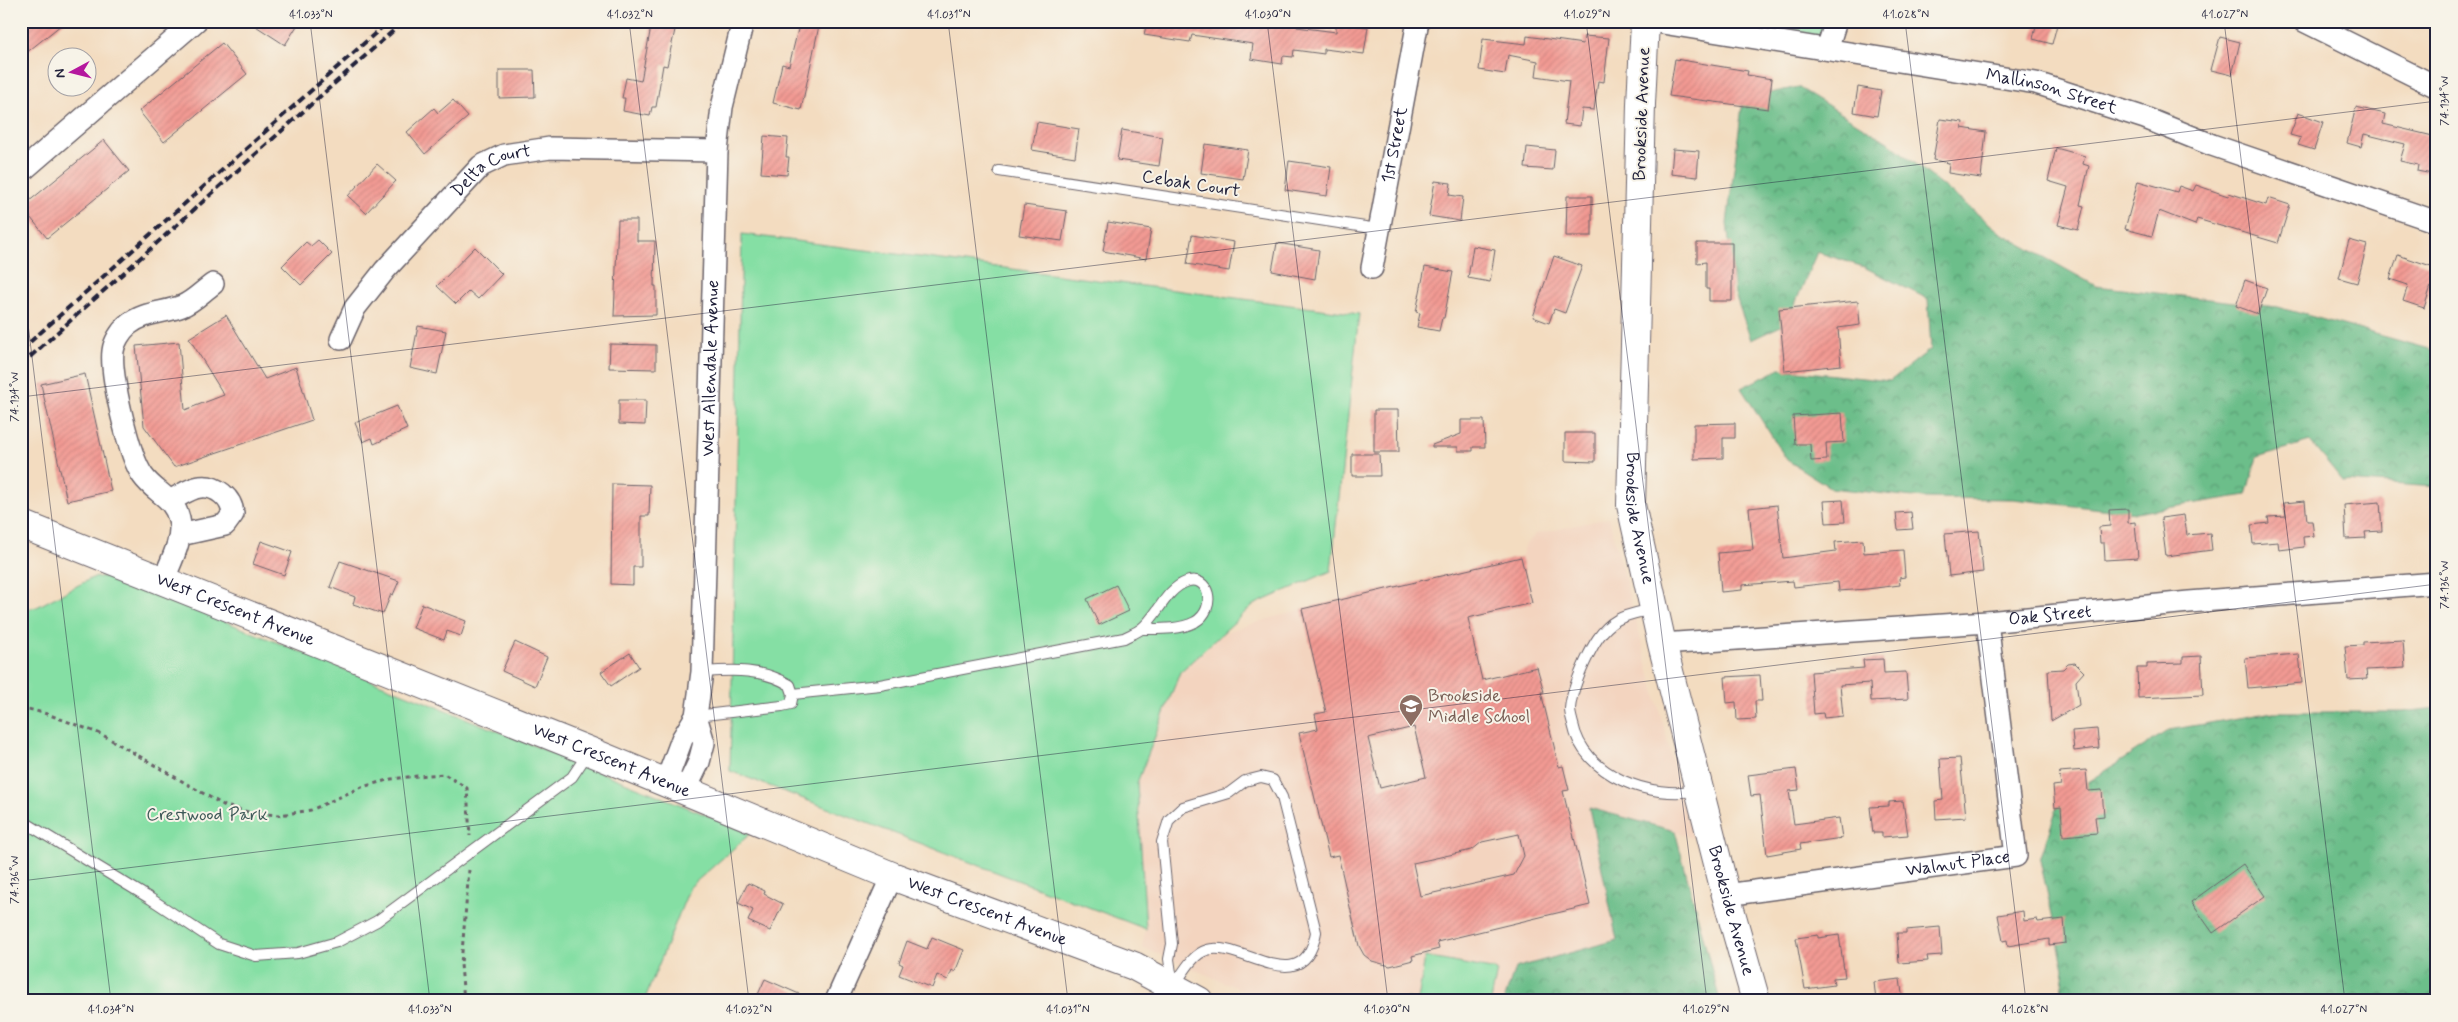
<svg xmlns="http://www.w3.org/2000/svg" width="2458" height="1022" font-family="Mynerve,sans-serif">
<defs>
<pattern id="forest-crowns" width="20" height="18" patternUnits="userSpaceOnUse" patternTransform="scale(1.25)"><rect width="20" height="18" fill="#6cbe8a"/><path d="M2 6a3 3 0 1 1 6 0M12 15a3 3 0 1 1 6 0" fill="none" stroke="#589a72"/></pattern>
<pattern id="building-hatch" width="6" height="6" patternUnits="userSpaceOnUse" patternTransform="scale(1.25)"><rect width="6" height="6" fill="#f29a93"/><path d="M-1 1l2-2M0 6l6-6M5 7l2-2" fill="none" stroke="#cf8480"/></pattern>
</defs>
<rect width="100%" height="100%" fill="#f7f3e8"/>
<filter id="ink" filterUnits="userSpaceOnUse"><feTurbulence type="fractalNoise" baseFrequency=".02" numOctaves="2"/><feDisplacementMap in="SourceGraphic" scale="10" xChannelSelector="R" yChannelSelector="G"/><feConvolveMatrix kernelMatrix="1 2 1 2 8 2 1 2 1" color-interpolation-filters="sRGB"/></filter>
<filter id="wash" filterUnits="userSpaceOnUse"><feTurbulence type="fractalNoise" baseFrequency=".0096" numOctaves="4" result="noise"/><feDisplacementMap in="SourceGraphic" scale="20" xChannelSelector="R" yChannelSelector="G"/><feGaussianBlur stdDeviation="1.12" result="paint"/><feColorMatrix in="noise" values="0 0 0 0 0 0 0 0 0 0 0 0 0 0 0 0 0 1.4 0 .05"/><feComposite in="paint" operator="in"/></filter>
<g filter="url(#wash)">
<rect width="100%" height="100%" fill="#f3dcc0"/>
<path fill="#f3d4bf" d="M1609 518 1693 839 1675 831 1617 940 1515 968 1504 1001H1268L1142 947 1146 929 1137 783 1180 672 1222 633 1302 609 1521 557 1526 544 1536 534Z"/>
<g fill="url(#forest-crowns)" stroke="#477062">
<path d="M1798 87 1891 144 2001 233 2096 286 2277 307 2437 351V487L2343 481 2310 441 2257 457 2246 495 2136 513 2013 499 1923 498 1831 488 1787 460 1741 388 1780 369 1890 381 1931 349 1928 299 1864 267 1817 252 1787 323 1751 340 1735 294 1727 223 1743 99Z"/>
<path d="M2437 708V1001H2060L2064 969 2040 860 2059 801 2169 730 2273 712H2402Z"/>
<path d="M1589 808 1675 831 1720 1001H1504L1515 968 1617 940Z"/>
</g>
<g fill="#85dfa4" stroke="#548070">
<path d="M1710 21H1828L1824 38Z"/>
<path d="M742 234 1359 314 1331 571 1253 605 1180 672 1137 783 1146 929 730 771Z"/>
<path d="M112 576 751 833 690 887 644 1001H21V610L37 607 92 578Z"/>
<path d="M1425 957 1497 970 1491 1001H1405L1406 998 1418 1000Z"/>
</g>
<g id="blocks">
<g fill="url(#building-hatch)" fill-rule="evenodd">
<path d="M27 21H66L21 57V26Z"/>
<path d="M248 21H300L285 45Z"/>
<path d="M652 21H677L667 66 663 65 656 107H652L650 116 623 111 625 98H622L626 78 641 81Z"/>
<path d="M800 21H820L801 110 773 103 782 64 789 66Z"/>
<path d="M1147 21H1298L1297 27 1336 32V23L1368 27 1364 54 1324 49V54L1294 50 1293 57 1283 56 1282 64 1251 59 1253 44 1192 35 1190 42 1144 35Z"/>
<path d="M2037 21H2058L2052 44 2033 39Z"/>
<path d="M1527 36 1583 44 1584 36 1609 38 1604 82 1598 81 1594 110 1582 109 1580 126 1564 124 1569 81 1536 76 1538 61 1508 55 1505 74 1479 70 1483 39 1526 44Z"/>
<path d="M2220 37 2240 42 2232 75 2211 70Z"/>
<path d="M222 43 247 74 164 142 139 111Z"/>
<path d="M1675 59 1748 71 1747 75 1772 79 1768 109 1669 96Z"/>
<path d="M499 70H534L535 97 499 98Z"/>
<path d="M1858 87 1881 91 1877 116 1854 112Z"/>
<path d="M453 100 468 117 425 154 407 132 434 108 438 113Z"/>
<path d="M2356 107 2385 114 2383 124 2437 137V153L2432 174 2417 171 2418 165 2400 161 2405 144 2364 134 2361 147 2347 143Z"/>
<path d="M2298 113 2323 122 2314 150 2298 145 2301 138 2290 135Z"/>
<path d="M1940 119 1963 122 1962 128 1986 132 1981 178 1948 173 1949 163 1933 160Z"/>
<path d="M1037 122 1079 129 1075 157 1032 150Z"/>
<path d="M1122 130 1163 137 1159 166 1117 160Z"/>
<path d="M764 136 788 138 786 157H789L787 175 761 173Z"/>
<path d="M104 140 129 171 47 238 22 207Z"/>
<path d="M1205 144 1248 150 1243 179 1201 173Z"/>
<path d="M1527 147 1555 150 1553 170 1525 168Z"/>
<path d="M2056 148 2085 156 2083 164 2089 166 2080 205 2084 206 2078 230 2058 225 2068 187 2048 181Z"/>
<path d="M1673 149 1699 151 1697 177 1671 174Z"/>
<path d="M1289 161 1331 167 1327 196 1285 190Z"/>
<path d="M377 164 396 181 366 213 348 196Z"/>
<path d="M1435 181 1451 183 1449 195 1463 197 1460 221 1429 216Z"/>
<path d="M2138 181 2177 192 2179 186 2193 191 2196 185 2228 196 2229 193 2266 205 2268 198 2290 205 2278 243 2197 219 2195 225 2159 211 2152 236 2125 229Z"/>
<path d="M1567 196H1592V236H1566Z"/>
<path d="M1024 205 1067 211 1062 241 1019 235Z"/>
<path d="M618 220H637V241H655L654 286H656V315L614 316Z"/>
<path d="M1108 222 1151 229 1146 259 1103 251Z"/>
<path d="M1192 235 1234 242 1229 271 1187 264Z"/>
<path d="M318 240 332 254 301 285 282 266 306 242 311 246Z"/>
<path d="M2349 240 2367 245 2357 283 2339 278Z"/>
<path d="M1277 243 1319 250 1315 279 1272 271Z"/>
<path d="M1697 243H1732V301H1709V289H1706V262L1697 263Z"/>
<path d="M1473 246 1495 250 1490 282 1468 278Z"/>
<path d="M475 247 502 274 478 299 469 291 456 304 437 286Z"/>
<path d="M2398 255 2437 268 2424 308 2403 301 2408 285 2390 279Z"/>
<path d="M1554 256 1582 266 1565 313 1554 309 1549 323 1533 317Z"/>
<path d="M1425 267 1453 272 1444 318H1442L1439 331 1417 327 1420 313 1416 312Z"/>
<path d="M2245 280 2267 288 2258 314 2236 306Z"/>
<path d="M1858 301 1860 325 1838 328 1841 365 1785 371 1779 309Z"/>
<path d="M226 315 265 379 296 367 312 420 174 467 144 426 136 346 179 342 185 410 224 395 189 338Z"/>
<path d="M418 326 446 331 437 374 410 368Z"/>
<path d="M610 344 656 345V369L609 368Z"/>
<path d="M85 374 111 491 67 501 41 384Z"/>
<path d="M619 400H646L645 425 619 424Z"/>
<path d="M397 406 407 429 374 444 372 438 363 442 355 423Z"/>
<path d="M1374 410H1398L1399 452H1374Z"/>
<path d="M1842 413 1844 442 1826 443 1827 460 1811 461 1810 444H1795L1793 416Z"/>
<path d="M1461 420H1484L1485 447H1473V451H1458V447H1432V445L1461 434Z"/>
<path d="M1735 423V438H1723V458L1694 459V424Z"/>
<path d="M1565 433H1595V462L1565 461Z"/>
<path d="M1352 454H1379L1380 476H1352Z"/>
<path d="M612 484 650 485 649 516H641V567H633V585L611 584Z"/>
<path d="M1843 500 1845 522 1826 523 1824 501Z"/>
<path d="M2305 501 2307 521H2312L2314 536 2303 537 2304 547 2279 550 2278 542 2253 544 2251 525 2269 523 2268 517 2286 516 2284 503Z"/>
<path d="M2380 502 2382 531 2365 532 2366 538 2346 539 2344 505Z"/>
<path d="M1777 505 1783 558 1836 551 1835 542 1863 540 1864 553 1903 550 1905 577 1899 578 1900 585 1867 589 1839 591 1838 582 1794 587 1793 581 1742 585V590L1721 592 1718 553 1753 550 1749 508Z"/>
<path d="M2128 509V523L2135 522 2138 558 2105 560 2104 543H2100L2099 527 2110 526 2109 510Z"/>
<path d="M1911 512 1913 529 1898 530 1896 513Z"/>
<path d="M2184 515 2187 535 2210 533 2212 550 2166 556 2161 518Z"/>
<path d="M1979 531 1983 572 1949 576 1945 534Z"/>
<path d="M261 541 292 552 284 575 253 564Z"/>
<path d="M1521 557 1532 603 1468 618 1482 680 1537 667 1544 692H1541L1559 767 1563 766 1569 790 1563 791 1590 905 1437 942 1439 949 1412 956 1413 960 1390 966 1372 961 1364 955 1359 946 1338 855 1329 857 1299 733 1318 729 1315 714 1326 712 1302 609ZM1414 727 1426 777 1380 788 1368 738ZM1519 834 1524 856 1514 875 1420 896 1413 863 1472 850 1482 842Z"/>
<path d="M340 561 399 581 393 595 391 594 383 614 353 604 355 597 330 587Z"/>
<path d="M1116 585 1129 611 1099 625 1087 599Z"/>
<path d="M422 604 466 621 461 636 447 631 444 640 413 628Z"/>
<path d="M2403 640 2405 668 2366 670 2367 679 2348 680 2345 646 2363 645V642Z"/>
<path d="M515 642 547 657 535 686 502 671Z"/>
<path d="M630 653 639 667 611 686 601 672Z"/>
<path d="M2299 654 2302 683 2248 688 2245 658Z"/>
<path d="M2201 656 2203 695 2138 698 2137 668H2147V664L2183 663V657Z"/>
<path d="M1883 659 1884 673 1906 672 1908 699 1871 701 1870 683 1840 685 1843 716 1824 718 1823 713 1814 714 1811 672 1864 668 1863 660Z"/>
<path d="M2075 663 2084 672 2076 681 2079 705 2051 721 2048 670 2063 669 2068 664Z"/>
<path d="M1760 675 1762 701H1755L1756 719 1737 720 1736 702 1727 703 1725 677Z"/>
<path d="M2097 729 2099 748 2074 751 2072 731Z"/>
<path d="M1960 758 1966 817 1936 819 1935 801 1943 800 1940 759Z"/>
<path d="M1796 769 1799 790 1789 791 1794 824 1839 818 1842 838 1800 844 1801 849 1767 855 1760 795 1751 796 1748 775Z"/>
<path d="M2086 770 2088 791 2102 790 2104 816 2095 817 2097 833 2063 836 2061 807 2055 808 2053 786 2061 785 2059 772Z"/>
<path d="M1903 801 1908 835 1882 837V833H1873L1870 807 1889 806V802Z"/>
<path d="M2243 864 2265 896 2213 933 2191 902Z"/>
<path d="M748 883 765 891 764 894 783 904 770 931 748 921 753 910 738 903Z"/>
<path d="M2023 911 2024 921 2037 919 2038 922 2064 919 2066 943 2049 945V939L2008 946 2007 940 2003 941 1998 915Z"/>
<path d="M1940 927 1942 955 1927 956 1928 961 1899 963 1897 933H1906V930Z"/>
<path d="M1818 935V938L1839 935 1845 977 1833 978 1834 985 1805 989 1796 938Z"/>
<path d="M932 937 964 950 955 972 952 970 948 980 937 975 932 988 899 975 903 965 899 963 907 941 927 949Z"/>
<path d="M765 979 815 1001H755Z"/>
<path d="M1900 979 1903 1001H1876L1874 982Z"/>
</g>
</g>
</g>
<g filter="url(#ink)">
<use href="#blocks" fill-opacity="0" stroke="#6b636a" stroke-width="1"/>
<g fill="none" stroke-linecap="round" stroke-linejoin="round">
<g stroke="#6b636a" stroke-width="12">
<g id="lane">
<path d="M999 171 1378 229"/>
<path d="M1653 609C1641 612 1627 614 1617 620 1601 629 1592 647 1585 662 1579 675 1571 695 1570 709 1570 714 1572 720 1573 724 1583 776 1652 800 1698 790"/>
<path d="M793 694 880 685 1124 638C1129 635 1136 633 1141 629 1158 616 1165 590 1186 582 1209 573 1218 609 1195 622 1180 630 1158 629 1142 629"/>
<path d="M696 716 782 706 791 704 793 694 790 685C762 668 733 670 702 672"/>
<path d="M1261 777 1273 780 1282 797 1316 932C1304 1003 1240 939 1207 950 1192 954 1182 975 1173 987L1169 959 1172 944 1162 842 1169 820 1183 807 1229 793 1245 781Z"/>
<path d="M21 820 151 899 219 944 256 956 298 953 337 942 377 921 572 777 588 753"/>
</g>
</g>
<g stroke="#6b636a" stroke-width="24">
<g id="street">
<path id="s1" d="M1650 21 2036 83 2145 118 2212 145 2437 222"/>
<path d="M2304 21 2437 87"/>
<path d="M1827 49 1836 21"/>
<path d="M21 172 196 21"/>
<path id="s2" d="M1372 268 1418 21"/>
<path id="s3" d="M341 339 355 308 385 270 481 166 504 155 550 148 717 151"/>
<path d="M171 500C180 496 190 488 200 487 216 485 232 498 233 514L225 525 180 535"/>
<path d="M163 581C170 563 184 539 179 519 174 497 155 493 143 476 129 457 110 374 113 351 114 342 121 331 128 325 143 312 164 313 182 306 193 302 203 291 213 284"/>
<path id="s4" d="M1662 644 1987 622 2189 602 2437 583"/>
<path id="s5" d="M666 782 682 739 696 716 702 672 717 151 722 107 743 21"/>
<path d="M685 791 699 762 704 743 696 716"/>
<path id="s6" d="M1726 895 2016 856 1987 622"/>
<path d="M836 1001 892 876"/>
</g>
</g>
<g stroke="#6b636a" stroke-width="30">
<g id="secondary">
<path id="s7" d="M1645 21 1641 104 1631 505 1662 644 1726 895 1756 1001"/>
<path id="s8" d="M21 524 589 751 892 876 1134 966 1199 1001"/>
</g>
</g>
<g stroke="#6b636a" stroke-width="3" stroke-dasharray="4 4" stroke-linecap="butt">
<path d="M21 707 47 714 101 734 225 806 253 813 280 815 311 810 362 787 391 779 417 776 444 774 467 788 470 836"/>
<path d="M464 1001 461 964 469 870"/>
</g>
<use href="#lane" stroke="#fff" stroke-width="10"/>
<use href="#street" stroke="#fff" stroke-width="21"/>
<use href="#secondary" stroke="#fff" stroke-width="28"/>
<g stroke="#22223b" stroke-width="4" stroke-dasharray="8 4" stroke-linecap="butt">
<path d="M21 350 389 21"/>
<path d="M21 365 404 21"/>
</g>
</g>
</g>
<path fill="none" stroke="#22223b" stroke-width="1" stroke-opacity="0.45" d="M310 21 430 1001M629 21 749 1001M948 21 1068 1001M1267 21 1388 1001M1586 21 1707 1001M1905 21 2026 1001M2224 21 2345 1001M21 267 111 1001M21 397 2437 101M21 881 2437 584"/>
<defs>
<g id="school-pin" transform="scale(1.25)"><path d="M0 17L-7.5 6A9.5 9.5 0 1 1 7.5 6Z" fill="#8d6e63" stroke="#f7f3e8"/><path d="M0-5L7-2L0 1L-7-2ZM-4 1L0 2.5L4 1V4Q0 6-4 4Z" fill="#fff"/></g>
</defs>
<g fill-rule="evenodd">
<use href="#school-pin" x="1411" y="706"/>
</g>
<g text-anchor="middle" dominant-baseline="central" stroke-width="4" stroke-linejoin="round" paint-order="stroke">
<g font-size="18" fill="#22223b" stroke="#f7f3e8">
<text stroke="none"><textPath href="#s1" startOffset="408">Mallinson Street</textPath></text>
<text transform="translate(1642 114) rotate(-88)">Brookside Avenue</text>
<text stroke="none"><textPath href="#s2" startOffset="125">1st Street</textPath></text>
<text stroke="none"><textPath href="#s3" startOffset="231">Delta Court</textPath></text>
<text transform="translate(1191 184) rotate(9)">Cebak Court</text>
<text stroke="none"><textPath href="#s5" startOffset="421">West Allendale Avenue</textPath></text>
<text stroke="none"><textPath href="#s7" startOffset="498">Brookside Avenue</textPath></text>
<text stroke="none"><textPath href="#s8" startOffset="231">West Crescent Avenue</textPath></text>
<text stroke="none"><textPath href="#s4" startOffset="389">Oak Street</textPath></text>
<text stroke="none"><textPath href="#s8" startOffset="636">West Crescent Avenue</textPath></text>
<text stroke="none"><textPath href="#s6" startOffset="234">Walnut Place</textPath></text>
<text stroke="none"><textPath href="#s8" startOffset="1041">West Crescent Avenue</textPath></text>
<text stroke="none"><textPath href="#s7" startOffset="902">Brookside Avenue</textPath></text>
</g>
<g font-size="18" fill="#785e54" stroke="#f7f3e8" text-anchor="start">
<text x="1428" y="696">Brookside<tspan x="1428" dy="21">Middle School</tspan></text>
</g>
<g font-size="18" fill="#405b5a" stroke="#f7f3e8">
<text x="207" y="815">Crestwood Park</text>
</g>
</g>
<rect width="2458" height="1022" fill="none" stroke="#f7f3e8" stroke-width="55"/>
<g transform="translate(72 72) rotate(263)"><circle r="24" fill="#f7f3e8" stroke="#a29fa3"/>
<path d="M0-4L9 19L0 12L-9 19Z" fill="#b5179e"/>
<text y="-8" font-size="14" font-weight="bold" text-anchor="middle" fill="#22223b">N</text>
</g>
<rect x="28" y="28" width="2402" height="966" fill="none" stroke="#22223b" stroke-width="2"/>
<g font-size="12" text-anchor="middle" fill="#22223b">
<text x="311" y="18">41.033°N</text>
<text x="630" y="18">41.032°N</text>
<text x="949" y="18">41.031°N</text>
<text x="1268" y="18">41.030°N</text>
<text x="1587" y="18">41.029°N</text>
<text x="1906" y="18">41.028°N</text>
<text x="2225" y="18">41.027°N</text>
<text transform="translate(2444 101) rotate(-90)" y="4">74.134°W</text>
<text transform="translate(14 397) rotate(-90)" y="4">74.134°W</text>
<text transform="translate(2444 585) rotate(-90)" y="4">74.136°W</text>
<text transform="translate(14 880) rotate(-90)" y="4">74.136°W</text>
<text x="111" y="1013">41.034°N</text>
<text x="430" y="1013">41.033°N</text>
<text x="749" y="1013">41.032°N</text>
<text x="1068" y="1013">41.031°N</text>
<text x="1387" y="1013">41.030°N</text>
<text x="1706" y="1013">41.029°N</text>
<text x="2025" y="1013">41.028°N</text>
<text x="2344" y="1013">41.027°N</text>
</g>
</svg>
